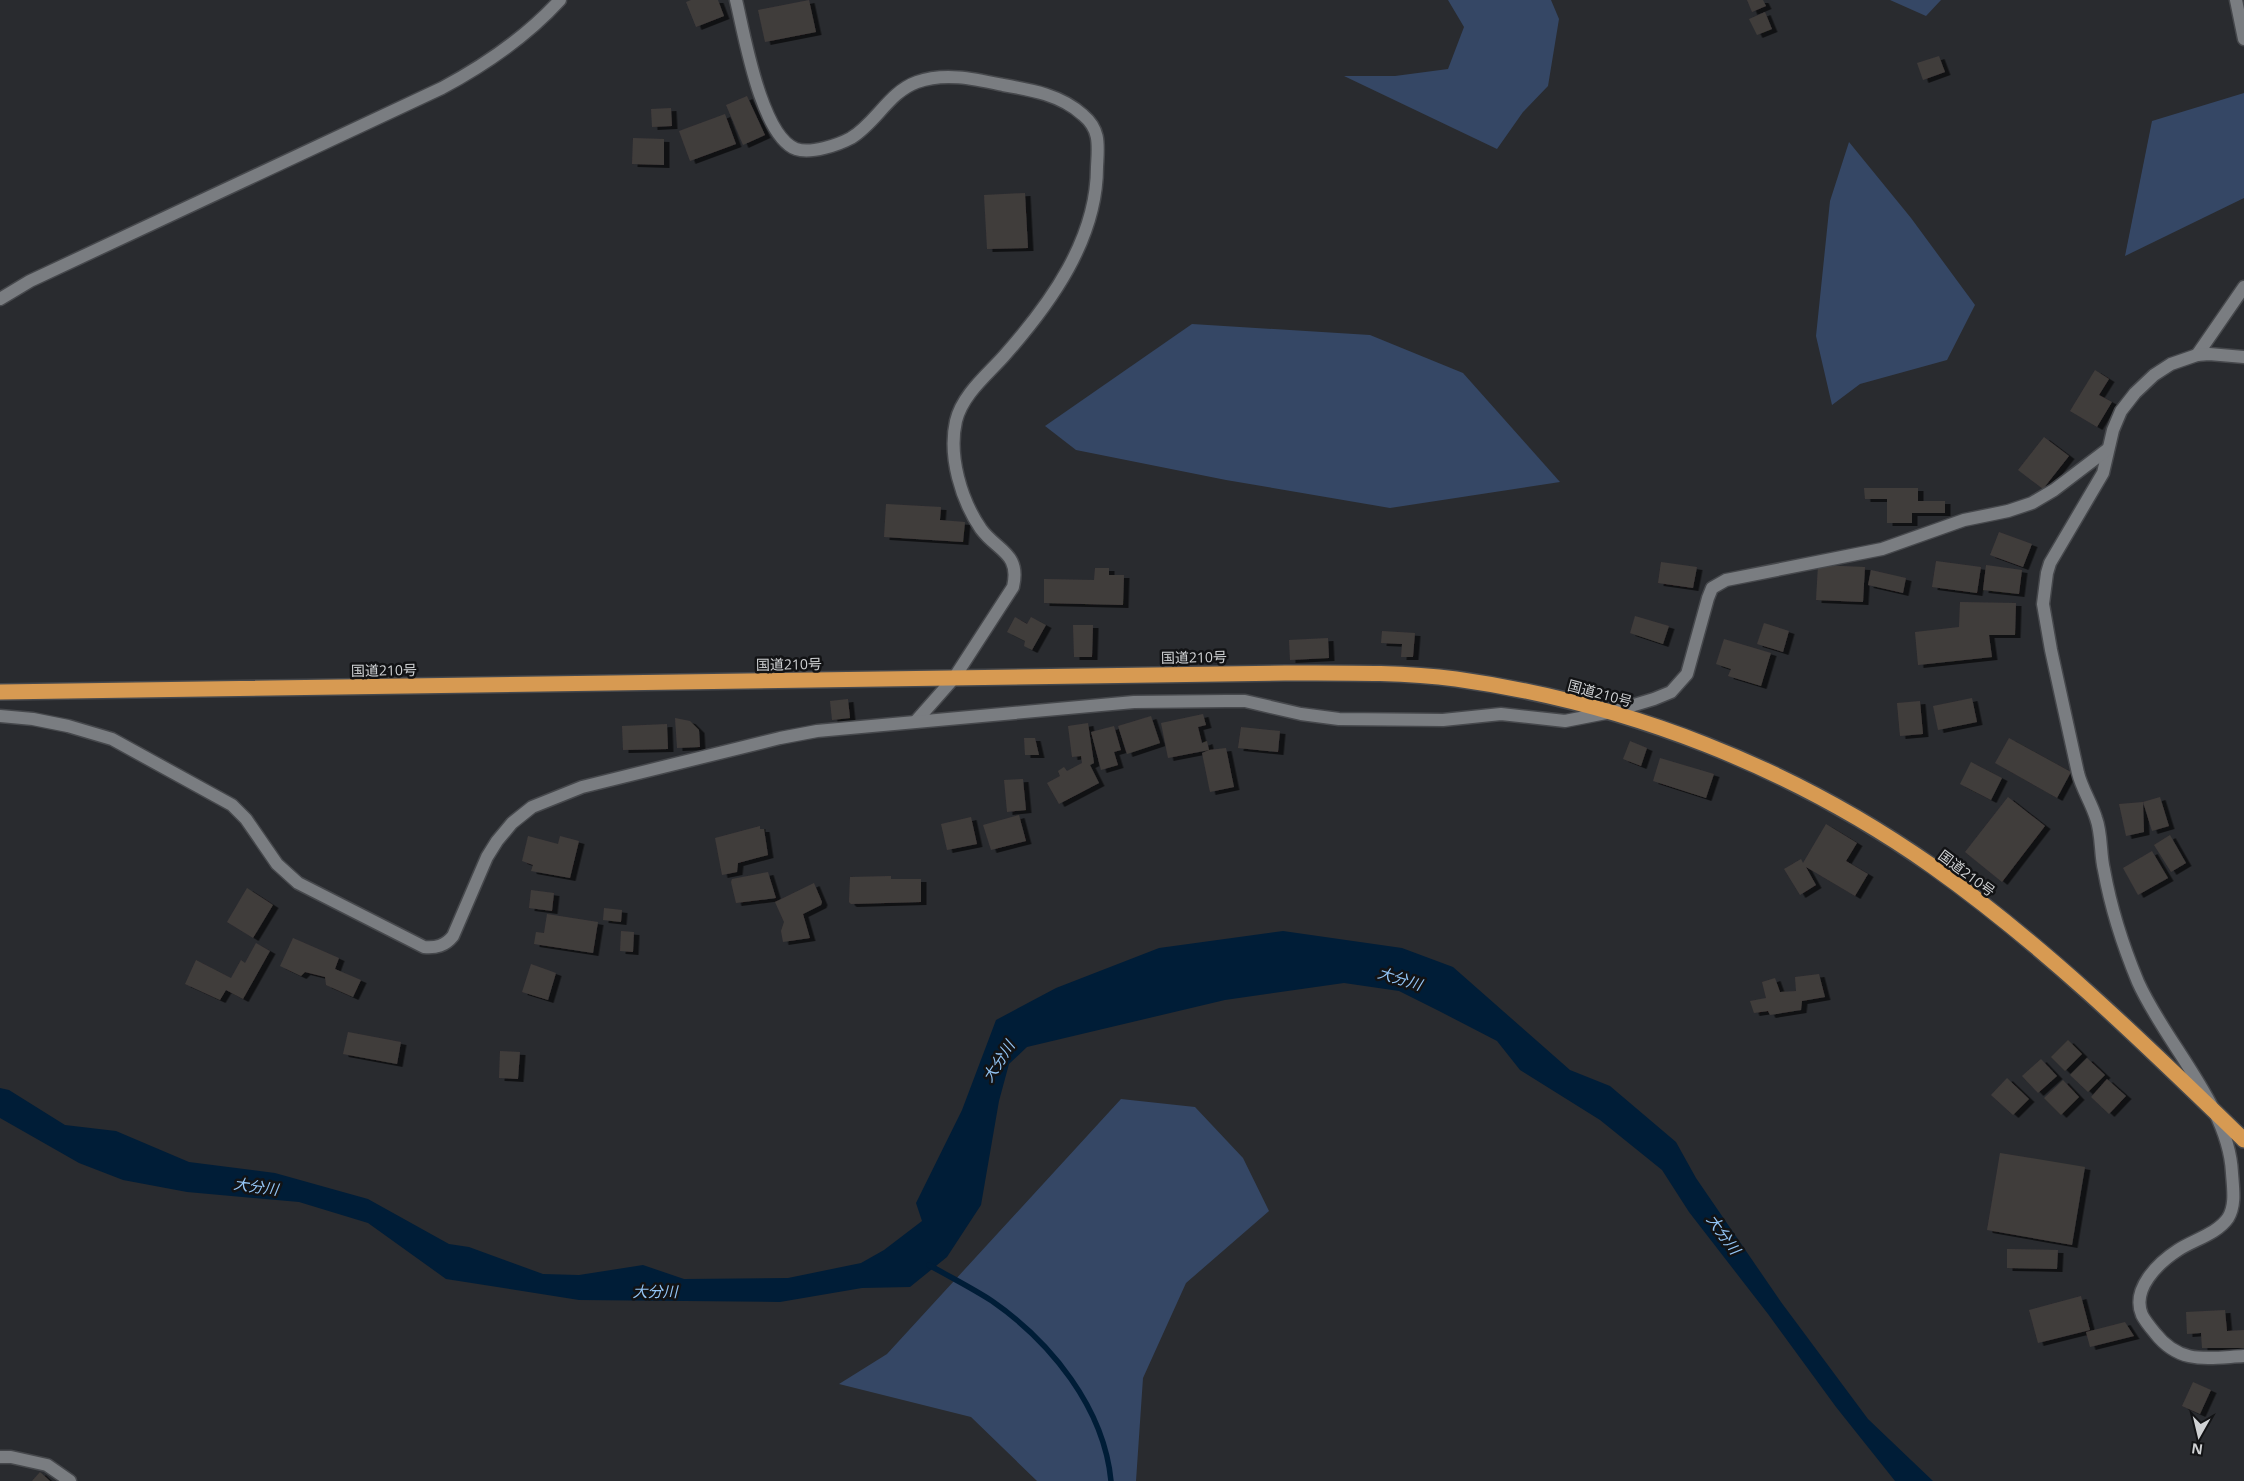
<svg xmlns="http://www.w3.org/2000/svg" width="2244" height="1481" font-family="'Open Sans','Noto Sans JP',sans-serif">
<defs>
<filter id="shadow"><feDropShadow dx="5.5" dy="3" stdDeviation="0" flood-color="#0009"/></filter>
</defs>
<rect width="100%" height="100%" fill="#292b2f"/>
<g fill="#354765">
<path d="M1448 0H1551L1559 19 1548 86 1523 112 1497 149 1344 76H1395L1448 69 1464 27Z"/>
<path d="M1890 0H1941L1926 16Z"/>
<path d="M2244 93V198L2125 256 2152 121Z"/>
<path d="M1849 142 1911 218 1975 305 1947 360 1860 384 1832 405 1816 336 1830 201Z"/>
<path d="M1192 324 1370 335 1463 373 1560 482 1390 508 1226 480 1076 450 1045 426Z"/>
<path d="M1121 1099 1195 1107 1243 1158 1269 1211 1186 1283 1143 1378 1136 1481H1037L971 1417 839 1384 887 1354Z"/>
</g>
<path fill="#001d37" d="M1283 931 1402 948 1453 967 1570 1070 1610 1086 1676 1142 1696 1178 1781 1302 1868 1419 1933 1481H1895L1836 1407 1768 1314 1689 1212 1662 1170 1600 1120 1520 1070 1497 1041 1439 1011 1399 991 1344 983 1225 1000 1027 1047 1009 1064 999 1101 981 1205 947 1257 910 1287 862 1288 780 1302 579 1300 446 1279 368 1223 299 1202 187 1192 123 1180 79 1163 0 1118V1088L9 1090 65 1125 116 1131 189 1162 275 1173 368 1199 449 1244 469 1247 543 1274 579 1275 643 1265 684 1279 788 1278 861 1263 884 1250 922 1221 916 1203 962 1110 996 1020 1056 988 1159 948Z"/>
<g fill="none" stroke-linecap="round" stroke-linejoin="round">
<path stroke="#001d37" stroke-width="5.5" d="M929 1265C950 1277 972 1288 992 1301 1051 1342 1104 1408 1111 1481"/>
</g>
<g fill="#413c3b" filter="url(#shadow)">
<path d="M691 0H718L724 16 696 27 686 2Z"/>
<path d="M809 0 816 32 765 42 758 10Z"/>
<path d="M1747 0H1763L1766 6 1752 12Z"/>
<path d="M1765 12 1772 29 1757 35 1749 19Z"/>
<path d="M1939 56 1945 72 1923 80 1917 63Z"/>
<path d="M747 96 765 135 743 145 726 105Z"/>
<path d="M671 108 672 126 652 127 651 109Z"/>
<path d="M725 114 736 144 690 161 679 131Z"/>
<path d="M633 138 664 139V165L632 164Z"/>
<path d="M1025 193 1028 248 987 249 984 195Z"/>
<path d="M2095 370 2109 379 2099 395 2112 402 2097 427 2070 411Z"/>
<path d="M2044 437 2069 456 2043 489 2018 470Z"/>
<path d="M1864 488H1918V501H1945V513H1912V523H1887V499H1865Z"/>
<path d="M886 504 941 507 940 520 965 522 963 542 884 537Z"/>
<path d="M1999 532 2032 544 2023 567 1990 555Z"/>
<path d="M1936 561 1981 567 1977 593 1932 587Z"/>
<path d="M1661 562 1697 567 1693 588 1658 583Z"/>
<path d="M1818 565 1865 567 1863 602 1816 600Z"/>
<path d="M1986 565 2022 570 2019 594 1983 590Z"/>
<path d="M1095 568H1109V575H1124L1123 605 1044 603V579L1094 580Z"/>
<path d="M1871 570 1906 578 1903 593 1868 585Z"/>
<path d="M1960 602 2016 603 2015 635H1989L1992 657 1918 665 1915 632 1959 627Z"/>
<path d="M1635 616 1669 626 1663 644 1630 633Z"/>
<path d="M1015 617 1027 624 1031 617 1046 625 1032 650 1024 646 1025 641 1007 632Z"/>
<path d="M1764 623 1789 631 1783 652 1757 644Z"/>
<path d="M1073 625H1093L1092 657H1074Z"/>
<path d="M1382 631 1415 633 1413 657H1401L1402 644 1381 643Z"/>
<path d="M1328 638 1329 658 1290 660 1289 640Z"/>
<path d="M1724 639 1771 653 1761 686 1728 676 1731 669 1716 664Z"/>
<path d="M1972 698 1977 722 1938 730 1933 706Z"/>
<path d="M848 699 850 718 832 720 830 701Z"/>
<path d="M1920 701 1923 734 1900 736 1897 703Z"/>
<path d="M1203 714 1206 725 1198 727 1202 743 1207 741 1209 750 1226 748 1234 787 1210 792 1202 753 1209 750 1168 758 1161 723Z"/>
<path d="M1151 716 1160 743 1127 754 1118 726Z"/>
<path d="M675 718 690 721 699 730 700 747 677 748Z"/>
<path d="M1088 723 1094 763 1090 765 1099 783 1059 804 1047 783 1060 776 1058 771 1064 767 1067 771 1082 763 1081 756 1072 757 1068 726Z"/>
<path d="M667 724 668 749 623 750 622 726Z"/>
<path d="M1114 726 1121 750 1114 752 1118 765 1101 770 1091 732Z"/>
<path d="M1241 727 1280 731 1278 752 1238 748Z"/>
<path d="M1024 738H1035L1039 755H1025Z"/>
<path d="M2009 738 2071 772 2057 798 1995 763Z"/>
<path d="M1630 741 1647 748 1641 766 1623 759Z"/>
<path d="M1660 758 1714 774 1706 798 1653 781Z"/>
<path d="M1971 762 2002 778 1991 800 1960 784Z"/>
<path d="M1023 779 1026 810 1007 812 1004 780Z"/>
<path d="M2008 797 2045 826 2002 882 1965 852Z"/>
<path d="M2160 797 2169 826 2152 831 2143 802Z"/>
<path d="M2143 802 2144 832 2126 836 2119 804Z"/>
<path d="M1019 815 1026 841 991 850 983 825Z"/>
<path d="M971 817 977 844 947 850 941 824Z"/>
<path d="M1826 824 1857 843 1846 861 1868 874 1855 896 1806 867 1816 885 1800 895 1784 869 1801 859 1803 863Z"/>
<path d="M760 826V829H764L768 855 738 863 737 872 722 875 715 838Z"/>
<path d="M2170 835 2186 863 2171 872 2154 845Z"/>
<path d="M528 836 558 844 560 836 579 841 570 878 531 871 533 865 522 861Z"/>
<path d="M2152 851 2168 878 2138 895 2123 868Z"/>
<path d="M768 872 776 898 736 903 731 882 732 879Z"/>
<path d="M891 876V879H921V902L851 904 849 902 850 877Z"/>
<path d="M814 883 822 902 821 905 803 914 810 938 783 942 781 931 784 922 775 902Z"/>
<path d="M247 888 273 905 253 938 227 922Z"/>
<path d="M531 890 554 893 552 911 529 908Z"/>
<path d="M604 908 622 910 621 922 603 920Z"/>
<path d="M547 914 598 922 593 953 534 944 536 932 544 933Z"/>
<path d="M621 931 634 932 633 952 620 951Z"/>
<path d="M293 938 339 958 335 969 361 980 353 997 326 985 325 977 305 972 301 976 280 966Z"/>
<path d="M256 943 270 951 243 999 226 990 220 1000 185 984 196 960 231 978 241 960 245 963Z"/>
<path d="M531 964 556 973 548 1000 522 992Z"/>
<path d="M1819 974 1825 997 1802 1001 1801 1010 1770 1015 1768 1011 1754 1013 1750 1001 1766 998 1762 982 1775 978 1780 992 1796 991 1795 977Z"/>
<path d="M348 1032 401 1042 397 1064 343 1054Z"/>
<path d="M2068 1040 2082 1054 2065 1071 2051 1057Z"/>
<path d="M500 1051 520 1052 518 1079 499 1078Z"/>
<path d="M2087 1058 2105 1075 2088 1092 2070 1075Z"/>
<path d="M2041 1059 2057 1076 2038 1093 2022 1076Z"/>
<path d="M2007 1078 2029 1099 2013 1115 1991 1095Z"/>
<path d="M2107 1079 2126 1096 2109 1114 2091 1097Z"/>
<path d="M2063 1080 2079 1097 2061 1115 2044 1098Z"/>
<path d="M2000 1153 2085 1167 2072 1245 1987 1230Z"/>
<path d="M2007 1249 2058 1250 2057 1269 2007 1268Z"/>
<path d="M2081 1296 2090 1330 2038 1343 2029 1310Z"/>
<path d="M2225 1310 2227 1331 2244 1330V1348H2202L2201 1333 2187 1334 2186 1312Z"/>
<path d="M2125 1322 2134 1336 2090 1347 2086 1332Z"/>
<path d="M2193 1382 2211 1390 2200 1414 2182 1406Z"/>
<path d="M40 1472 50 1481H32Z"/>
</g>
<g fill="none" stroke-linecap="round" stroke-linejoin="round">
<g stroke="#46484c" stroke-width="15">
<g id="minor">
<path d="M736 0C744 33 761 136 796 149 811 154 838 145 851 138 876 123 889 92 917 82 945 72 975 79 1003 85 1032 90 1061 95 1083 115 1101 130 1098 146 1097 167 1097 239 1051 303 1004 356 987 375 962 395 956 421 948 456 961 500 981 529 997 551 1021 553 1013 587L954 678 916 721"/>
<path d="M2236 0 2244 39"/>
<path d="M0 299 30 281 442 88C485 65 527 36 560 0"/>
<path d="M2197 355 2244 287"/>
<path d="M2244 357 2209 354 2197 355 2171 364 2154 375 2135 393 2121 411 2113 430 2103 473 2050 563 2047 573 2043 604 2051 650 2078 773C2082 789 2091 802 2096 818 2102 834 2100 854 2104 870 2111 909 2123 946 2138 982 2165 1043 2229 1106 2232 1173 2233 1188 2236 1205 2228 1218 2217 1234 2193 1240 2178 1250 2158 1263 2131 1289 2142 1315 2145 1321 2150 1327 2155 1333 2180 1365 2207 1358 2244 1356"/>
<path d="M0 716 33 719 68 726 112 739 232 805 246 819 277 864 298 883 424 947C436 948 445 946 453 936L487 857 497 841 512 823 532 807 582 787 780 738 817 731 1134 702 1226 701H1245L1301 714 1339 719 1443 720 1501 714 1565 721 1611 712 1654 699 1671 692 1687 674 1708 598 1712 588 1726 580 1882 549 1964 520 2008 511 2032 503 2054 490 2108 449"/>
<path d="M0 1457H11L47 1465 70 1481"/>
</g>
</g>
<g stroke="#46484c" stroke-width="18">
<path id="highway" d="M0 692 1285 673C1342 673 1400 672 1456 679 1627 703 1791 767 1932 866 2045 946 2145 1044 2244 1140"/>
</g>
<use href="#minor" stroke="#7a7d81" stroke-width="12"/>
<use href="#highway" stroke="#d79a52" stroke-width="15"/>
</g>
<g text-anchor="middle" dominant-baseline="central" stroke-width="5" stroke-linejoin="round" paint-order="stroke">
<g font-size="14" fill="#d0d2d4" stroke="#121315">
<text transform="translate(1194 657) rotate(-1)">国道210号</text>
<text transform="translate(789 664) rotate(-1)">国道210号</text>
<text transform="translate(384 670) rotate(-1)">国道210号</text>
<text transform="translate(1600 693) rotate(15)">国道210号</text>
<text transform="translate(1967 873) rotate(37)">国道210号</text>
</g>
<g font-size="15" font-style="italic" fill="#94c5f5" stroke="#121315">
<text transform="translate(1400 978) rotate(17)">大分川</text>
<text transform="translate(998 1061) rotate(-57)">大分川</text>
<text transform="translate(256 1186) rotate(8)">大分川</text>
<text transform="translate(1724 1234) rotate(54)">大分川</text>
<text x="655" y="1291">大分川</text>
</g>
</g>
<g transform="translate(2199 1436) rotate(188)" stroke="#121315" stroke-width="4" paint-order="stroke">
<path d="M0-4L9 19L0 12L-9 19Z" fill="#d0d2d4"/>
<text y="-8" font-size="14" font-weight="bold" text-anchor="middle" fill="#d0d2d4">N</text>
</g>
</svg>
